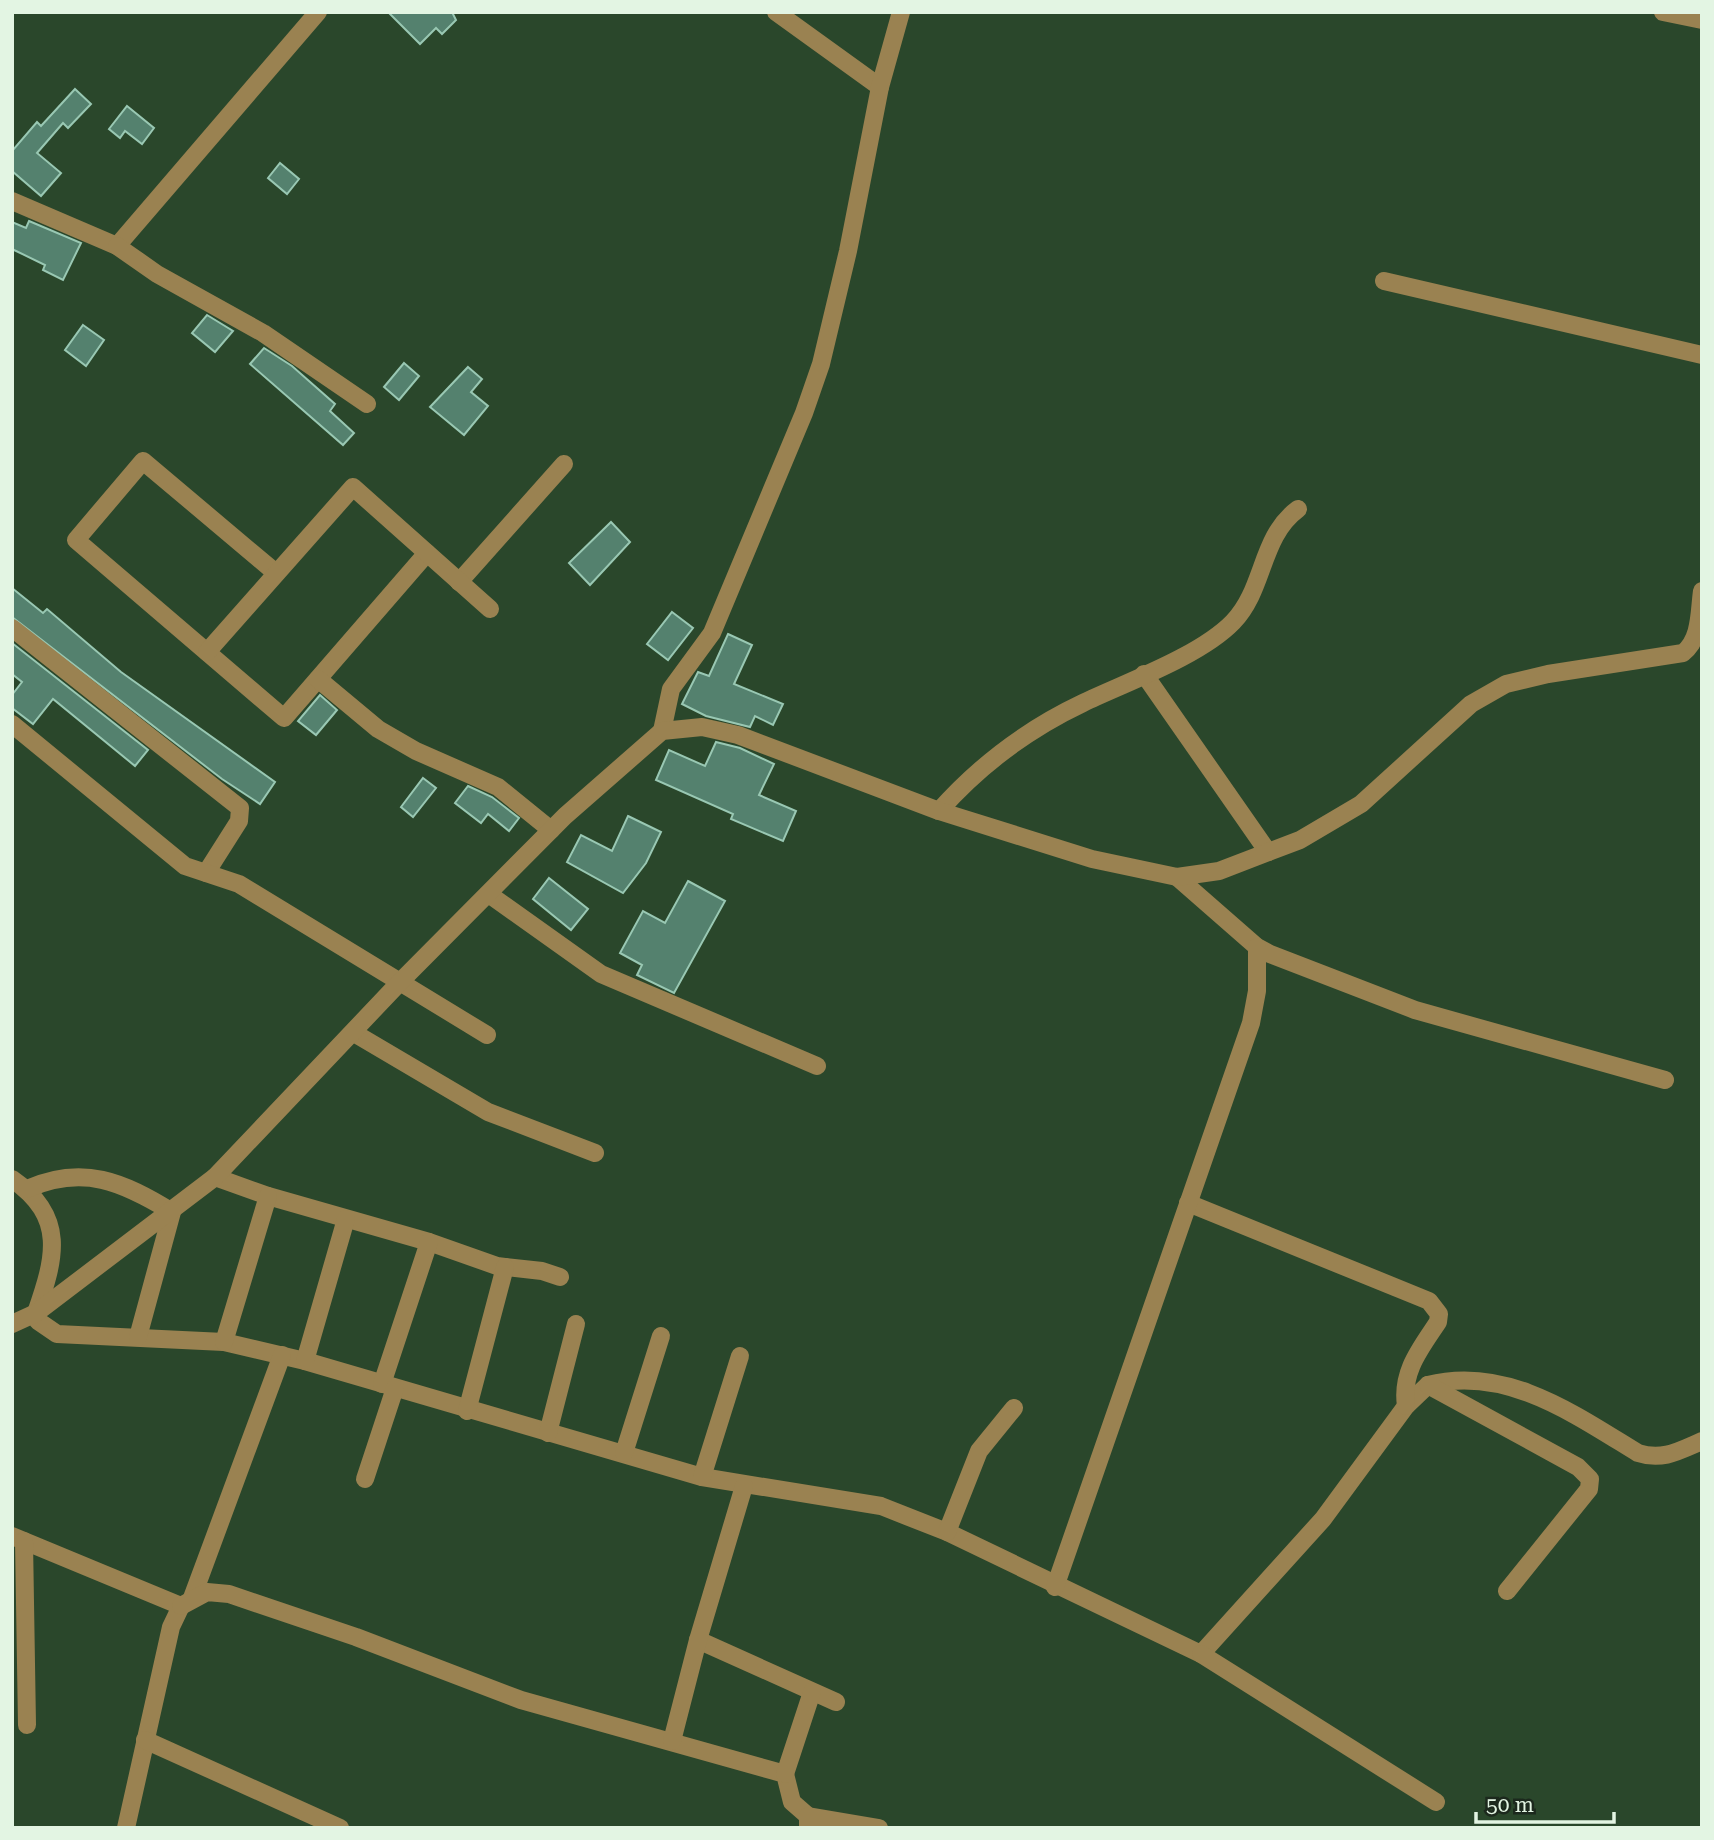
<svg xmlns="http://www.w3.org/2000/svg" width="1714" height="1840" font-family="'Roboto Serif',serif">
<rect width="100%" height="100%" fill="#2a472b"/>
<g fill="#54816e" stroke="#99c8b3" stroke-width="2">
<path d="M388 12H452L456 20 442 34 436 28 420 44Z"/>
<path d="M75 89 91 104 68 128 63 123 37 153 61 173 41 196 12 171V151L37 122 41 126Z"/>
<path d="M127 106 154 128 142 144 125 131 120 138 109 129Z"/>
<path d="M280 163 299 179 287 194 268 178Z"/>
<path d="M29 221 81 243 63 280 43 270 45 265 12 249V222L26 228Z"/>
<path d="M207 315 233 331 215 352 192 333Z"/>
<path d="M83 325 104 340 86 366 65 350Z"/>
<path d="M264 348 292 366 335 404 330 411 354 433 343 445 250 364Z"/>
<path d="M404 363 419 376 399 400 384 387Z"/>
<path d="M468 367 482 379 471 392 488 406 464 435 430 407Z"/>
<path d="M611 522 630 542 590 585 569 563Z"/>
<path d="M12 588 43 613 47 609 121 672 275 782 260 804 222 779 12 617Z"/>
<path d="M672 612 693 628 668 660 647 644Z"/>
<path d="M728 634 752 645 734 684 783 704 773 725 755 716 750 727 706 716 682 704 698 672 709 676Z"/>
<path d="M12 643 148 750 135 766 53 699 33 724 12 708V695L22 682 12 674Z"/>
<path d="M320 695 337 710 316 735 298 721Z"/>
<path d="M716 742 740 748 774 764 759 795 796 811 783 841 731 819 733 814 656 780 669 750 705 766Z"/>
<path d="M423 778 436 788 413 817 401 807Z"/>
<path d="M468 786 492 797 519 818 509 831 488 814 481 823 455 803Z"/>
<path d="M628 816 661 832 646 863 623 893 567 862 581 835 612 851Z"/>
<path d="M549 878 588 909 571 930 533 899Z"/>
<path d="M688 881 725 901 674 993 637 975 642 965 620 953 643 911 665 923Z"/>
</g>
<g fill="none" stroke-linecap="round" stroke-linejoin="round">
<g stroke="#9a8251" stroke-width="18">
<path d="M776 12 880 87"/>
<path d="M1663 12 1702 20"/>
<path d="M12 201 117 246 318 12"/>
<path d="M117 246 157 274 263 333 367 404"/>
<path d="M1384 281 1702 355"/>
<path d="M276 573 143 461 76 540 284 718 427 553"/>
<path d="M459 582 564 464"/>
<path d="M12 628 240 808 239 821 206 873"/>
<path d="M207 652 353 487 490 609"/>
<path d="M1144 674 1268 852"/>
<path d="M318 679 378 729 416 751 498 787 551 830"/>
<path d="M12 724 185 866 239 884 487 1035"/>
<path d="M662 731 671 689 712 633 804 413 821 364 848 251 880 87 901 12"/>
<path d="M939 811C979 766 1028 729 1083 703 1127 682 1200 656 1233 622 1265 589 1260 537 1298 509"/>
<path d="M1177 877 1257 947 1270 954 1415 1010 1665 1080"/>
<path d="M490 895 601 974 817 1066"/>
<path d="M354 1033 488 1112 595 1153"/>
<path d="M215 1177 268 1196 429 1242 497 1266 542 1271 560 1277"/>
<path d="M12 1179C67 1217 55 1258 36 1313L38 1321 57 1334 224 1342 305 1361 702 1477 881 1506 947 1532 1201 1654 1323 1519 1406 1406 1428 1385C1506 1365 1574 1414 1638 1453 1662 1461 1679 1451 1702 1441"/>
<path d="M27 1189C83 1164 123 1182 172 1212L138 1337"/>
<path d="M1188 1203 1429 1301 1439 1314 1438 1322C1420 1349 1401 1372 1406 1406"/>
<path d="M12 1324 36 1313 215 1177 399 983 565 816 662 731 702 727 738 735 939 811 1092 859 1177 877 1219 871 1300 840 1361 804 1471 704 1506 684 1548 674 1683 653C1701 639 1699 612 1702 591"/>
<path d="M224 1342 268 1196"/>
<path d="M305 1361 346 1219"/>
<path d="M382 1384 429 1242"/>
<path d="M1428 1385 1578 1467 1590 1479 1589 1489 1507 1591"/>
<path d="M467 1411 505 1267"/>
<path d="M548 1433 576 1324"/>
<path d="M624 1453 661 1336"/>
<path d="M702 1477 740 1356"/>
<path d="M365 1479 395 1388"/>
<path d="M947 1532 979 1451 1014 1408"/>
<path d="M12 1536 181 1606 171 1627 126 1828"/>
<path d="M24 1541 27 1725"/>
<path d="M1055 1587 1251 1023 1257 991V947"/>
<path d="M192 1598 282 1355"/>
<path d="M181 1606 207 1592 229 1594 356 1637 521 1700 785 1774 792 1802 808 1816"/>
<path d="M698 1640 836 1702"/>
<path d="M1201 1654 1436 1802"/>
<path d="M145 1740 340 1828"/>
<path d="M672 1741 698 1640 744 1486"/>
<path d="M785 1774 812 1692"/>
<path d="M808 1828V1816L879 1828"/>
</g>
</g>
<rect width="1714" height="1840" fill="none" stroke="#e3f5e3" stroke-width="28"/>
<path d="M1476 1812v10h138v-10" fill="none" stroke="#e3f5e3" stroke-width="3.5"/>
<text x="1486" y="1812" font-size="21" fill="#e3f5e3" stroke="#1c291d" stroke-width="5" paint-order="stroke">50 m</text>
</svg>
